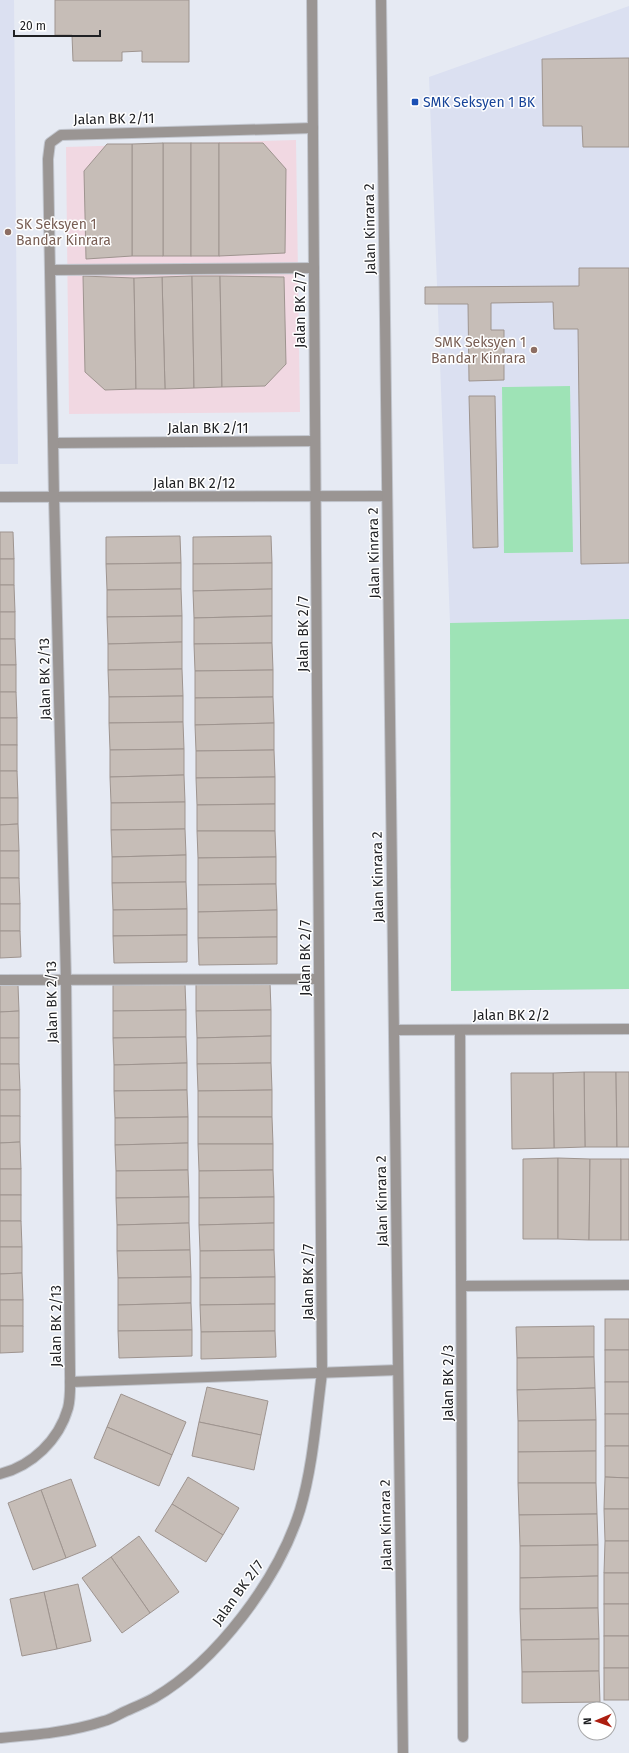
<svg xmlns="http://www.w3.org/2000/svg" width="629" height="1753" font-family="'Fira Sans',sans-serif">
<rect width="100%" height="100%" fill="#e6eaf3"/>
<path fill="#f1d8e2" d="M296 140 300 412 69 414 66 147Z"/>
<g fill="#dbe0f1">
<path d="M0 0H14L18 464H0Z"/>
<path d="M629 6V989L451 991 450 623 429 77Z"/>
</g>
<g fill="#9ee3b6">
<path d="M570 386 573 552 504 553 502 387Z"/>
<path d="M629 619V989L451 991 450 623Z"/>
</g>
<g fill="#c6bdb7" stroke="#9e948f">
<path d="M55 0H189V62H142V51L122 52V61H73L72 35H55Z"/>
<path d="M629 58V147H583L582 126H543L542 59Z"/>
<rect x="163" y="143" width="28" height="113"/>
<path d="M163 143V256H132V144Z"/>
<rect x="191" y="143" width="28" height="113"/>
<path d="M219 143H263L286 169 285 253 219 256Z"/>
<path d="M107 144H132V256L86 259 84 171Z"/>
<path d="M579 268H629V563L581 564 578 329H554L553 302 491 303V330H504V380L469 381 468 304H425V287L579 286Z"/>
<path d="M83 276 134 278 136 389 105 390 85 372Z"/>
<path d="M192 276 194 388 165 389 162 277Z"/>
<path d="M192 276H220L222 387 194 388Z"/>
<path d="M220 276 284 277 286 364 265 386 222 387Z"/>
<path d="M162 277 165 389H136L134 278Z"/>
<path d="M469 396H495L498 547 473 548Z"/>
<path d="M0 532H13L14 559H0Z"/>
<path d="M180 536 181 563 106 564V537Z"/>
<path d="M271 536 272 563 193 564V537Z"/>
<rect x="0" y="559" width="14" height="26"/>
<path d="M181 563V589L107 590 106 564Z"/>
<path d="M272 563V589L193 591V564Z"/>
<path d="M0 585H14L15 612H0Z"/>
<path d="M181 589 182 616 107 617V590Z"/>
<path d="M272 589V616L194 618 193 591Z"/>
<rect x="0" y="612" width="15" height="27"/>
<path d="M182 616V642L108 644 107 617Z"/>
<path d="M272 616V643L194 644V618Z"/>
<path d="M0 639H15L16 665H0Z"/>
<path d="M182 642V669L108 670V644Z"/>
<path d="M272 643 273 670 195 671 194 644Z"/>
<rect x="0" y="665" width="16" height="27"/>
<path d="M182 669 183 696 109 697 108 670Z"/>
<path d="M273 670V697L195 698V671Z"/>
<path d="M0 692H16L17 718H0Z"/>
<path d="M183 696V722L109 723V697Z"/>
<path d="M273 697 274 723 195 725V698Z"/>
<rect x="0" y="718" width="17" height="27"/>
<path d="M183 722 184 749 110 750 109 723Z"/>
<path d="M274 723V750L196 751 195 725Z"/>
<rect x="0" y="745" width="17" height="26"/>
<path d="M184 749V775L110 777V750Z"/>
<path d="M274 750 275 777 196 778V751Z"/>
<path d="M0 771H17L18 798H0Z"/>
<path d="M184 775 185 802 111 803 110 777Z"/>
<path d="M275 777V804L197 805 196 778Z"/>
<path d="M0 798H18V824L0 825Z"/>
<path d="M185 802V829L111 830V803Z"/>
<path d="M275 804V831H197V805Z"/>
<path d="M18 824 19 851H0V825Z"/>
<path d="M185 829 186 855 112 857 111 830Z"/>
<path d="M197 831H275L276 857 198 858Z"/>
<rect x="0" y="851" width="19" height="27"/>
<path d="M186 855V882L112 883V857Z"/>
<path d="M276 857V884L198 885V858Z"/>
<path d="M0 878H19L20 904H0Z"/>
<path d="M186 882 187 909 113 910 112 883Z"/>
<path d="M276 884 277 910 198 912V885Z"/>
<rect x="0" y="904" width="20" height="27"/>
<path d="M187 909V935L113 936V910Z"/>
<path d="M277 910V937L198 938V912Z"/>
<path d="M0 931H20L21 957 0 958Z"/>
<path d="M187 935V962L114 963 113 936Z"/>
<path d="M277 937V964L199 965 198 938Z"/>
<path d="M270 983 271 1010 196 1011V984Z"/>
<path d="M185 984 186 1010 113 1011V985Z"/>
<path d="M0 985H18L19 1011 0 1012Z"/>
<path d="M186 1010V1037L113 1038V1011Z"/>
<path d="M271 1010V1036L197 1038 196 1011Z"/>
<path d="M19 1011V1038H0V1012Z"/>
<path d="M271 1036V1063L197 1064V1038Z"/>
<path d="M186 1037 187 1063 114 1065 113 1038Z"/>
<rect x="0" y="1038" width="19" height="26"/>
<path d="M187 1063V1090L114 1091V1065Z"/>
<path d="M271 1063 272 1090 198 1091 197 1064Z"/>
<path d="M0 1064H19L20 1090H0Z"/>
<path d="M584 1072H616L617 1147H585Z"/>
<path d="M584 1072 585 1147 554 1148 553 1073Z"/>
<path d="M616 1072H629V1147H617Z"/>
<path d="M511 1073H553L554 1148 512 1149Z"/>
<rect x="0" y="1090" width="20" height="26"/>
<path d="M187 1090 188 1117 115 1118 114 1091Z"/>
<path d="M272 1090V1117H198V1091Z"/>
<path d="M0 1116H20V1142L0 1143Z"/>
<path d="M188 1117V1143L115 1145V1118Z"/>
<path d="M198 1117H272L273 1144H198Z"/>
<path d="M20 1142 21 1169H0V1143Z"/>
<path d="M188 1143V1170L116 1171 115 1145Z"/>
<path d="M198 1144H273V1170L199 1171Z"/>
<path d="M558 1158V1239H523V1159Z"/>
<path d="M558 1158 590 1159 589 1240 558 1239Z"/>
<path d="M590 1159H621V1240H589Z"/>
<rect x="621" y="1159" width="8" height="81"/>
<rect x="0" y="1169" width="21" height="26"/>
<path d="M188 1170 189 1197 116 1198V1171Z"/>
<path d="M273 1170 274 1197 199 1198V1171Z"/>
<rect x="0" y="1195" width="21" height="26"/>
<path d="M189 1197V1223L117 1225 116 1198Z"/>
<path d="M274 1197V1223L199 1225V1198Z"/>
<path d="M0 1221H21L22 1247H0Z"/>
<path d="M189 1223 190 1250 117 1251V1225Z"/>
<path d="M274 1223V1250L200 1251 199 1225Z"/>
<path d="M0 1247H22V1273L0 1274Z"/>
<path d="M190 1250 191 1277 118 1278 117 1251Z"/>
<path d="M274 1250 275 1277 200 1278V1251Z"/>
<path d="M22 1273 23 1300H0V1274Z"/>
<path d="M191 1277V1303L118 1305V1278Z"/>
<path d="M275 1277V1304L200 1305V1278Z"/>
<rect x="0" y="1300" width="23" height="26"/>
<path d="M191 1303 192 1330 118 1331V1305Z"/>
<path d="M275 1304V1331L201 1332 200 1305Z"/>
<rect x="605" y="1319" width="24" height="31"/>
<path d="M0 1326H23V1352L0 1353Z"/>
<path d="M594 1326V1357L517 1358 516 1327Z"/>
<path d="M192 1330V1356L119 1358 118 1331Z"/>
<path d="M275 1331 276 1357 201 1359V1332Z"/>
<rect x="605" y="1350" width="24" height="32"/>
<path d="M594 1357 595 1388 517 1390V1358Z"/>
<rect x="605" y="1382" width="24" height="32"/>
<path d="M207 1387 268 1401 261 1435 199 1422Z"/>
<path d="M595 1388 596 1420 518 1421 517 1390Z"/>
<path d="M121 1394 186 1422 172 1455 107 1427Z"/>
<rect x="605" y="1414" width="24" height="32"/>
<path d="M596 1420V1451L518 1452V1421Z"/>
<path d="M199 1422 261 1435 254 1470 192 1456Z"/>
<path d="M107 1427 172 1455 159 1486 94 1458Z"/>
<path d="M605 1446H629V1478L605 1477Z"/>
<path d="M596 1451V1483H518V1452Z"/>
<path d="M188 1477 239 1508 223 1535 172 1504Z"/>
<path d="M605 1477 629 1478V1509H604Z"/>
<path d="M71 1479 96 1546 66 1558 41 1490Z"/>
<path d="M518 1483H596L597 1514 519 1515Z"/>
<path d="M41 1490 66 1558 33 1570 8 1503Z"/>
<path d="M172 1504 223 1535 206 1562 155 1531Z"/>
<path d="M604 1509H629V1541H605Z"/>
<path d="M597 1514 598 1545 520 1546 519 1515Z"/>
<path d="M139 1536 179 1592 150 1613 111 1557Z"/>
<path d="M605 1541H629V1573H604Z"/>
<path d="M598 1545V1576L520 1578V1546Z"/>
<path d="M111 1557 150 1613 122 1633 82 1578Z"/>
<rect x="604" y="1573" width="25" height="31"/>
<path d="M598 1576V1608L520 1609V1578Z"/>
<path d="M78 1584 91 1641 57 1649 44 1592Z"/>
<path d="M44 1592 57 1649 22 1656 10 1599Z"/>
<rect x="604" y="1604" width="25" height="32"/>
<path d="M598 1608 599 1639 521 1640 520 1609Z"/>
<rect x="604" y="1636" width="25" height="32"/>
<path d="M599 1639V1671L522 1672 521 1640Z"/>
<rect x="604" y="1668" width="25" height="32"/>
<path d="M599 1671 600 1702 522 1703V1672Z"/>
</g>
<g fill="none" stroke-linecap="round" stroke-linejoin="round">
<g stroke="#c2c6ce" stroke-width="12">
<g id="service">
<path d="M50 270 314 268"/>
<path d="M0 980 319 979"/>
</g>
</g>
<g stroke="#c2c6ce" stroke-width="12">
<g id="minor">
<path d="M54 443 315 441"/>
<path d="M0 497 387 496"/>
<path d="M394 1030 629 1029"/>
<path d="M460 1030 463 1737"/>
<path d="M462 1286 629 1285"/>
<path d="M70 1382 398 1370"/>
<path d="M0 1474C32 1466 59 1440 68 1408 71 1397 70 1383 70 1371L66 980 54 497 48 159 50 143 61 135 313 128"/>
<path d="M0 1738C35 1735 71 1732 104 1721 112 1719 119 1714 126 1711 135 1707 145 1703 154 1698 217 1661 278 1580 300 1510 313 1466 316 1419 322 1373L312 0"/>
</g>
</g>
<g stroke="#c2c6ce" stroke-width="12">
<path id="tertiary" d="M381 0 403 1753"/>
</g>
<use href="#service" stroke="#9a9593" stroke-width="10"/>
<use href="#minor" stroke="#9a9593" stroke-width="10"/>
<use href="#tertiary" stroke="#9a9593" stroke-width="10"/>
</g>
<rect fill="#1a4fb4" stroke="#fff" stroke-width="1.5" x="411" y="98" width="8" height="8" rx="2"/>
<g fill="#8d6e63" stroke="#fff" stroke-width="1.5">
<circle cx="8" cy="232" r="4"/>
<circle cx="534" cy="350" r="4"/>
</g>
<g text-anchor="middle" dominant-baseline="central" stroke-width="3" stroke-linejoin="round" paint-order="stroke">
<g font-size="14" fill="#164399" stroke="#fff" text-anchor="start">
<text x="423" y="102">SMK Seksyen 1 BK</text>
</g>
<g font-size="14" fill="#202124" stroke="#fff">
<text transform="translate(114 119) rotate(-1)">Jalan BK 2/11</text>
<text transform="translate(370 229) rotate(-91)">Jalan Kinrara 2</text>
<text transform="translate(300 310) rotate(-90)">Jalan BK 2/7</text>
<text x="208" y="428">Jalan BK 2/11</text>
<text x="194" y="483">Jalan BK 2/12</text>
<text transform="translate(374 553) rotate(-91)">Jalan Kinrara 2</text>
<text transform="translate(303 634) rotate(-90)">Jalan BK 2/7</text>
<text transform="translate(45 679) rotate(-91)">Jalan BK 2/13</text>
<text transform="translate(378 877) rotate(-91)">Jalan Kinrara 2</text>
<text transform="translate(305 958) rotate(-90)">Jalan BK 2/7</text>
<text transform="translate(52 1002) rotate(-91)">Jalan BK 2/13</text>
<text x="511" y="1015">Jalan BK 2/2</text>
<text transform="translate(382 1201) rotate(-91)">Jalan Kinrara 2</text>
<text transform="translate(308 1282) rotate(-90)">Jalan BK 2/7</text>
<text transform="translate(56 1326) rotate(-90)">Jalan BK 2/13</text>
<text transform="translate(448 1383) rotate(-90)">Jalan BK 2/3</text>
<text transform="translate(386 1525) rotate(-91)">Jalan Kinrara 2</text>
<text transform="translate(238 1593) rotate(-54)">Jalan BK 2/7</text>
</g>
<g font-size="14" fill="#785e54" stroke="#fff" text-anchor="start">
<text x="16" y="224">SK Seksyen 1<tspan x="16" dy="16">Bandar Kinrara</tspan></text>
<text x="526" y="342" text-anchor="end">SMK Seksyen 1<tspan x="526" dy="16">Bandar Kinrara</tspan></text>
</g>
</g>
<g transform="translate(597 1721) rotate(268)"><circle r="19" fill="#ffffff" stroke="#a6a6a7"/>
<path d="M0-3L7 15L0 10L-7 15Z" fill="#ad1e10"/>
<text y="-6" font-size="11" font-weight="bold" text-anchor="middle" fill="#202124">N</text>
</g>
<path d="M14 30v6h86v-6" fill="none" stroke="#202124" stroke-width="2"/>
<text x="20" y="30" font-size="12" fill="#202124" stroke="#ffffff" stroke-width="3" paint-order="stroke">20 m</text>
</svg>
